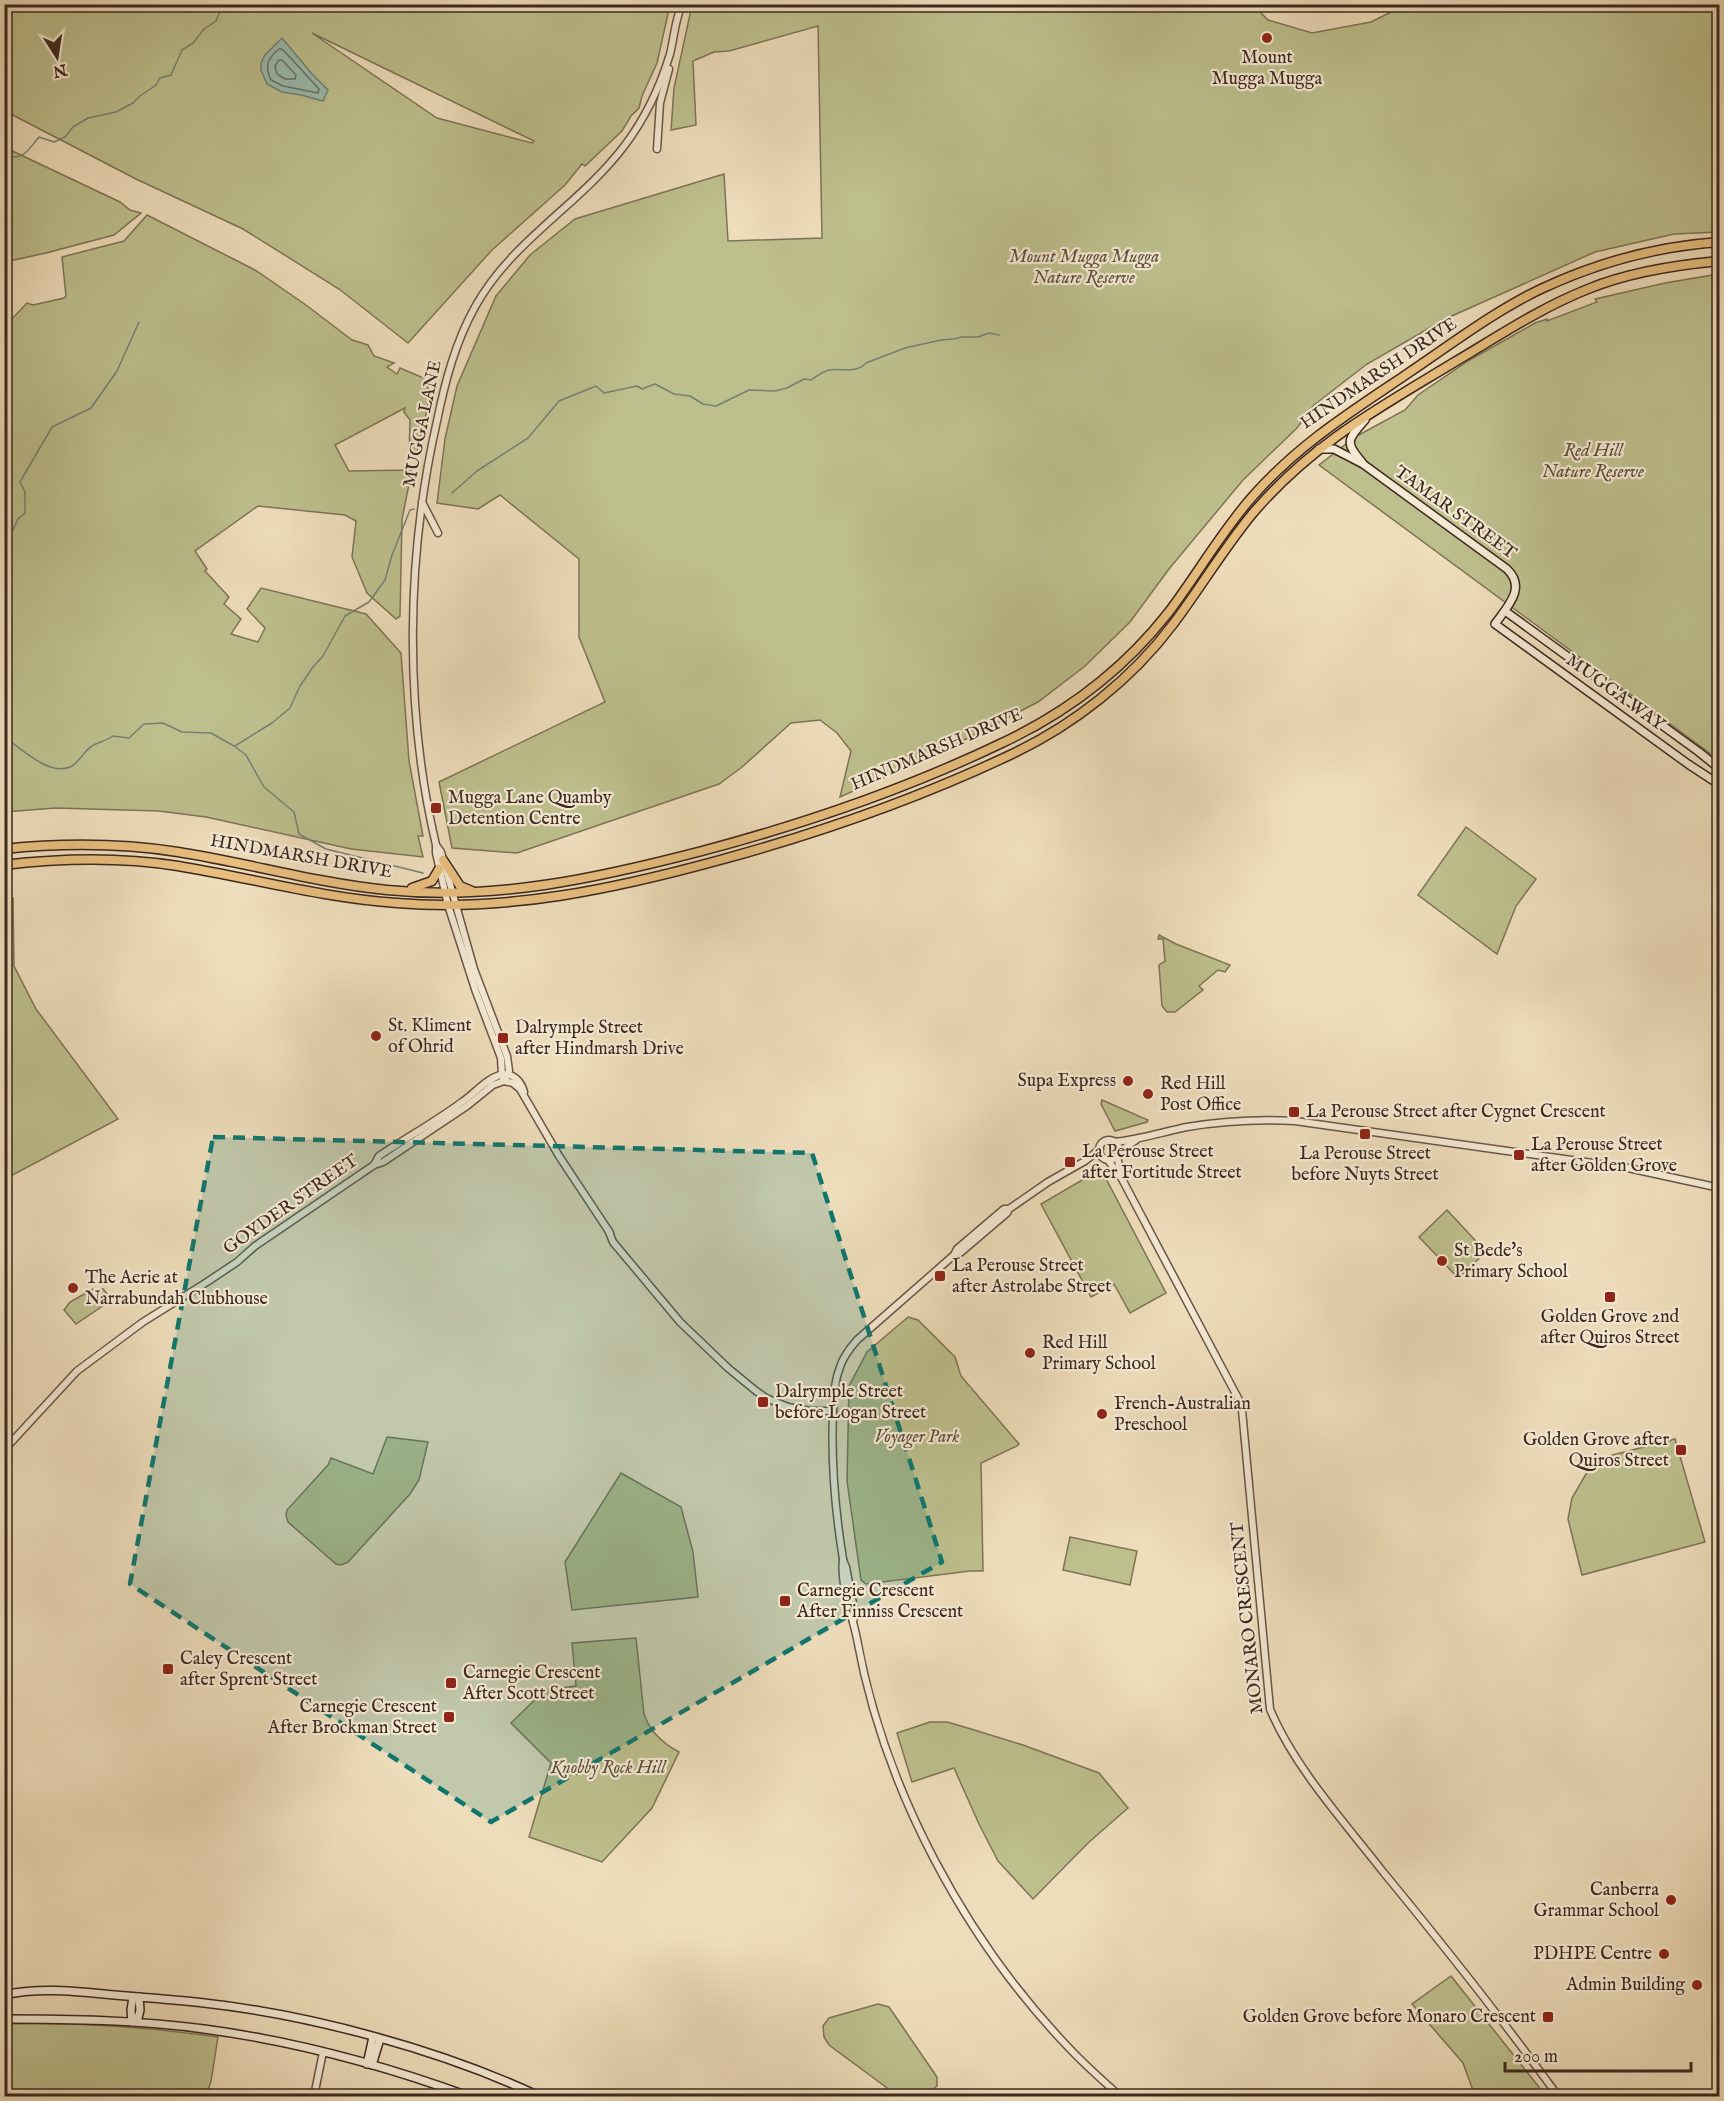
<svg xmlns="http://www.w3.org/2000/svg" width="1724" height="2101" font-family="'IM FELL English',serif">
<rect width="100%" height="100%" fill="#edb"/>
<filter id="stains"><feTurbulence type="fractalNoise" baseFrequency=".00333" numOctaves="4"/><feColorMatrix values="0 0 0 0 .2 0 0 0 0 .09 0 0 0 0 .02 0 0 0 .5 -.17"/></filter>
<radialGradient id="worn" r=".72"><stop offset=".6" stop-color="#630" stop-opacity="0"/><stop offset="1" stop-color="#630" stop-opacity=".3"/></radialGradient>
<g fill="#bdbf8d" stroke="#7d7456" stroke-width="1.5" fill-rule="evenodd">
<path d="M4 5H670L657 63 642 96 639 108 631 116 622 131 585 166 582 164 565 185 492 250 408 343 339 289 243 229 136 179 5 111ZM312 33 534 141 532 143 437 118Z"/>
<path d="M1253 5 1268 20 1312 33 1371 22 1405 5H1719V232L1674 234 1595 252 1445 319 1367 364 1314 405 1297 428 1243 480 1169 569 1130 622 1085 666 1038 702 937 754 840 797 851 751 837 733 820 720 791 723 742 767 719 784 517 853 452 848 439 782 605 702 579 637V559L500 495 478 509 437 503 445 439 457 386 496 296 530 255 575 219 724 174 728 241 822 238 818 26 729 51 714 52 693 61 696 125 671 130 674 88 692 5Z"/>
<path d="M4 147 120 202 130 210 141 213 114 235 46 253 5 262Z"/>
<path d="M147 215 255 270 306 305 352 340 368 345 374 356 394 363 387 367 397 374 400 368 426 379 430 398 416 455 409 457 410 420 404 412 405 408 335 445 349 471 412 470 402 519 400 616 396 619 367 593 352 557 356 521 345 515 258 506 195 551 207 569 205 571 229 597 224 604 241 619 231 634 258 642 265 628 247 609 261 588 366 614 401 653 409 761 423 836H418L423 857 351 849 206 817 159 811 55 808 5 812V326L27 303 33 305 64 298 66 296 62 257 124 241Z"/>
<path d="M1719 274V760L1319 465 1355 437 1405 410 1418 395 1468 361 1535 323 1547 319V321L1597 302 1595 299 1665 283Z"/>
<path d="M1466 827 1536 879 1516 906 1497 954 1418 895Z"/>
<path d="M13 898 14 966 36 1009 118 1119 5 1179 4 899Z"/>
<path d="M1159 935 1176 944 1230 965 1225 972 1218 970 1199 986 1203 990 1175 1012H1167L1162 1006 1159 965 1165 961 1163 939H1158Z"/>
<path d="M1102 1100 1148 1120 1147 1122 1115 1131 1101 1104Z"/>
<path d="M1094 1173 1104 1175 1166 1293 1130 1313 1114 1284 1091 1297 1041 1204Z"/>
<path d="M1447 1210 1486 1252 1458 1278 1419 1237Z"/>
<path d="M93 1289 96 1292 103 1289 107 1294 106 1298 108 1300 113 1299 76 1324 64 1310 70 1302Z"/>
<path d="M908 1317 918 1320 955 1357 961 1376 1019 1444 1017 1446 981 1463 983 1571H970L866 1584 861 1580 847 1481 849 1386 867 1352Z"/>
<path d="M387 1437 428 1442 419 1480 410 1494 348 1562 341 1565 336 1564 288 1522 286 1515 287 1510 328 1465 331 1458 373 1474Z"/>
<path d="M1675 1439 1705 1542 1582 1575 1568 1519 1572 1498 1586 1474 1609 1456Z"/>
<path d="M621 1473 681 1507 693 1552 698 1597 572 1610 565 1562Z"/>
<path d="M1070 1537 1137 1551 1130 1585 1063 1570Z"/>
<path d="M636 1638 644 1714C650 1732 662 1743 679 1752L652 1808 602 1862 529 1837 551 1763 511 1723 545 1690 576 1686 572 1643Z"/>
<path d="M930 1722H947L971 1729 1023 1745 1099 1773 1128 1808 1088 1843 1033 1899 998 1861 979 1824 954 1768 912 1782 897 1733Z"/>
<path d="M1451 1976 1546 2096H1475L1463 2063 1412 2004Z"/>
<path d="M878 2004 889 2007 937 2077V2086L923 2096H898L829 2045 824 2037 823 2026 829 2018Z"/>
<path d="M5 2024C76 2022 147 2027 218 2037L211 2081 206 2096H5Z"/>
</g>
<path fill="#99bcaf" stroke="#748176" stroke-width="1.5" d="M282 38 312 74 328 90 323 101 301 95 282 92 267 84 261 70V63L265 55Z"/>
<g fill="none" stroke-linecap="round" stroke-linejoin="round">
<g stroke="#6b7268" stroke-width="1.5">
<path d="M279 49H282L287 54 319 89 318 93 283 86 271 80C264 66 268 58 279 49Z"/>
<path d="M279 60H282L296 75 295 79H285L277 74 275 66Z"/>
</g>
<g stroke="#748176" stroke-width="1.5">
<path d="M4 156C25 160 26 152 39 137L54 142 65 137 73 127 88 118 116 112 133 103 140 96 156 85 160 78 171 75 182 50 193 43 204 29 216 21 223 4"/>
<path d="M452 493 477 471 528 438 559 401 596 386 604 393 637 386 642 389 655 384 674 394 690 396 703 404 716 406 749 390 775 391 787 388 804 379 811 380C817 376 822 372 829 370 842 368 856 374 866 363L905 348 941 340 954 339 962 337H978L989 333 999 335"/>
<path d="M11 534 18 519 25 513V492L20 482 52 427 91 408 117 371 139 322"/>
<path d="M4 739 6 738C21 749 52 778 72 766 80 761 84 751 92 746 98 742 106 741 113 736L129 738 144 724 163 723 182 732 211 733 234 746 246 755 264 787 294 812 299 834 326 849 423 873"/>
<path d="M235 746 272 723 290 708 300 686 313 667 323 656 345 616 369 602 385 580 392 555 410 510 414 509"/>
</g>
<g stroke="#695547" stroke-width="9">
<g id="tertiary">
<path d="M657 149 660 103 669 69"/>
<path d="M422 502 438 533"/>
<path d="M436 847V853L448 905 476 992 501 1058 502 1075 504 1081"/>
<path d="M504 1081 509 1071 507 1056 474 969 441 852 436 845C404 709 406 557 437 421 445 382 455 343 475 307 512 240 580 205 625 145 646 117 660 87 670 54 674 38 675 20 682 4"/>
<path d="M504 1081 513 1083 520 1089 559 1156 610 1233"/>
<circle cx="1109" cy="1150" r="10"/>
<path d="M1114 1142C1139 1140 1162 1132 1187 1127 1223 1121 1259 1119 1295 1121L1628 1168 1720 1188"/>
<path d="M1118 1153 1136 1140"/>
<path d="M1117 1156 1121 1175"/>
<path d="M1108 1160 1122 1179 1239 1400 1242 1410 1270 1709C1294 1767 1345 1823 1384 1873 1444 1946 1503 2020 1558 2096"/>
<path d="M374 1165 379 1156C406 1138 435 1122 462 1102 474 1094 486 1079 500 1075 513 1072 521 1081 524 1092"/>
<path d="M1009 1209 1007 1213 960 1253 954 1255 857 1340C850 1348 843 1357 840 1367 834 1382 834 1397 833 1413 831 1462 835 1510 843 1559 840 1586 852 1613 857 1639 884 1789 965 1940 1070 2049 1086 2066 1103 2081 1120 2096"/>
<path d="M609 1232 613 1242 680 1322 728 1368 756 1391 766 1398 788 1407 810 1411H833"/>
<path d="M954 1255 957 1249 1004 1209H1009L1048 1182 1085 1161 1100 1149"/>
<path d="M4 1450 77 1371 143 1322 207 1282 237 1262 255 1246 374 1165 383 1162 467 1106 493 1085 504 1081"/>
<path d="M843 1560 846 1567 855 1614 853 1622"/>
<path d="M314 2096 323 2052"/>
</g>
</g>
<g stroke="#3d2820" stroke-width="10">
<g id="secondary">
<path d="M1319 449H1334L1363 464 1507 569C1527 588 1507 607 1495 624L1688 764 1720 785"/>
<path d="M1362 462C1344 442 1348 439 1365 420"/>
<path d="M1505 611 1699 752 1720 769"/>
<path d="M4 1995C43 1986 87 1993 127 1996 152 1998 178 2000 204 2003 312 2015 441 2050 539 2096"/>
<path d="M4 2019C71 2019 138 2020 204 2029 294 2041 383 2065 468 2096"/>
<path d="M132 2022 131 2010 133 1997"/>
<path d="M137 2022 140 2010 139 1997"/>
<path d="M367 2064 373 2037"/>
<path d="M372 2065 380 2039"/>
</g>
</g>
<g stroke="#3d2820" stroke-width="11">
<g id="primary">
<path d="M4 849C62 843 120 843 178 852 248 863 317 883 387 890 495 901 598 878 702 851 804 824 906 789 1002 743 1066 713 1124 669 1168 613 1197 575 1221 532 1253 496 1298 445 1349 413 1404 376 1449 346 1494 311 1543 288 1599 262 1658 246 1720 242"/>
<path d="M443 860 460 886 472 891"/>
<path d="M4 865C62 858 121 857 178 866 251 878 323 898 397 903 507 912 614 889 720 860 819 833 917 799 1010 755 1074 725 1132 679 1174 623 1201 587 1224 548 1253 513 1312 444 1377 409 1453 363 1497 337 1540 308 1588 289 1629 272 1675 265 1720 261"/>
<path d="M412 888 432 881 439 869"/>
</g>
</g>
<use href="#tertiary" stroke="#f4e9d3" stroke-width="6"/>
<use href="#secondary" stroke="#f4e9d3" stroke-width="7"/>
<use href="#primary" stroke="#e7be7e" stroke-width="8"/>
</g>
<path fill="#0f766e" fill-opacity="0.2" stroke="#0f766e" stroke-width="4.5" stroke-dasharray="12 8" stroke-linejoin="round" d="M213 1137 812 1153 942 1562 491 1822 130 1584Z"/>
<g fill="#8f2418" stroke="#f4e9d3" stroke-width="2">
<circle cx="1267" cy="38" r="6"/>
<rect x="430" y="802" width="12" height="12" rx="3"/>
<circle cx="376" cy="1036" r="6"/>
<rect x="497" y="1032" width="12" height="12" rx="3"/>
<circle cx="1128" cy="1081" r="6"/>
<circle cx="1148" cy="1094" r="6"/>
<rect x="1288" y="1106" width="12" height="12" rx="3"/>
<rect x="1359" y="1128" width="12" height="12" rx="3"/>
<rect x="1513" y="1149" width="12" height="12" rx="3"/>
<rect x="1064" y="1156" width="12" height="12" rx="3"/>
<circle cx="1442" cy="1261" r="6"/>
<rect x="934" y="1270" width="12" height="12" rx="3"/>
<circle cx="73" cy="1288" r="6"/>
<rect x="1604" y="1291" width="12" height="12" rx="3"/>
<circle cx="1030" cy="1353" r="6"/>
<rect x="757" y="1396" width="12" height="12" rx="3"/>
<circle cx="1102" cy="1414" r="6"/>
<rect x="1675" y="1444" width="12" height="12" rx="3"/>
<rect x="779" y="1595" width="12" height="12" rx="3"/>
<rect x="162" y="1663" width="12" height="12" rx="3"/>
<rect x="445" y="1677" width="12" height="12" rx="3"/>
<rect x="443" y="1711" width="12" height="12" rx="3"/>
<circle cx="1671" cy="1900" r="6"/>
<circle cx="1664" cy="1954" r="6"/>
<circle cx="1697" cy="1985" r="6"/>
<rect x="1542" y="2011" width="12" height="12" rx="3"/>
</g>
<g text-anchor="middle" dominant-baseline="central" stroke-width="4.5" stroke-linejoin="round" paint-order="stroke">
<g font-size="18" fill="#3d2820" stroke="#f4e9d3" text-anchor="start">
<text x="1267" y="58" text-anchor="middle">Mount<tspan x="1267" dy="21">Mugga Mugga</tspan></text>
<text x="448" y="798">Mugga Lane Quamby<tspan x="448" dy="21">Detention Centre</tspan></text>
<text x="388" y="1026">St. Kliment<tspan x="388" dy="21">of Ohrid</tspan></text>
<text x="515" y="1028">Dalrymple Street<tspan x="515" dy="21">after Hindmarsh Drive</tspan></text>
<text x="1116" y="1081" text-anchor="end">Supa Express</text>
<text x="1160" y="1084">Red Hill<tspan x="1160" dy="21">Post Office</tspan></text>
<text x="1306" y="1112">La Perouse Street after Cygnet Crescent</text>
<text x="1531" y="1145">La Perouse Street<tspan x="1531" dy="21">after Golden Grove</tspan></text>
<text x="1082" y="1152">La Perouse Street<tspan x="1082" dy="21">after Fortitude Street</tspan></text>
<text x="1365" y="1154" text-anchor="middle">La Perouse Street<tspan x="1365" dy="21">before Nuyts Street</tspan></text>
<text x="1454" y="1251">St Bede's<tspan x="1454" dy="21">Primary School</tspan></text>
<text x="952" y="1266">La Perouse Street<tspan x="952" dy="21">after Astrolabe Street</tspan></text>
<text x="85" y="1278">The Aerie at<tspan x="85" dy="21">Narrabundah Clubhouse</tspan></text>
<text x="1610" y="1317" text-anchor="middle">Golden Grove 2nd<tspan x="1610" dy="21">after Quiros Street</tspan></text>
<text x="1042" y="1343">Red Hill<tspan x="1042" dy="21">Primary School</tspan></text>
<text x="775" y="1392">Dalrymple Street<tspan x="775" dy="21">before Logan Street</tspan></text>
<text x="1114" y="1404">French-Australian<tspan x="1114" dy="21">Preschool</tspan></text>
<text x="1669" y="1440" text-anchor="end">Golden Grove after<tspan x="1669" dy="21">Quiros Street</tspan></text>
<text x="797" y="1591">Carnegie Crescent<tspan x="797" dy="21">After Finniss Crescent</tspan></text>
<text x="180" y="1659">Caley Crescent<tspan x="180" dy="21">after Sprent Street</tspan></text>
<text x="463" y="1673">Carnegie Crescent<tspan x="463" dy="21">After Scott Street</tspan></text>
<text x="437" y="1707" text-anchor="end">Carnegie Crescent<tspan x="437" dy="21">After Brockman Street</tspan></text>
<text x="1659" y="1890" text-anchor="end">Canberra<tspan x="1659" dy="21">Grammar School</tspan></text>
<text x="1652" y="1954" text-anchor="end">PDHPE Centre</text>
<text x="1685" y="1985" text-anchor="end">Admin Building</text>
<text x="1536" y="2017" text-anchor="end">Golden Grove before Monaro Crescent</text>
</g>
<g font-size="18" font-style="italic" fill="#5d4e3b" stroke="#f4e9d3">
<text x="1084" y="257">Mount Mugga Mugga<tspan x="1084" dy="21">Nature Reserve</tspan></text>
<text x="1593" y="451">Red Hill<tspan x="1593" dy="21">Nature Reserve</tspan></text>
<text x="917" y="1437">Voyager Park</text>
<text x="608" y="1768">Knobby Rock Hill</text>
</g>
<g font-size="18" fill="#3d2820" stroke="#f4e9d3">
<text transform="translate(1379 374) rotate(-34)">HINDMARSH DRIVE</text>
<text transform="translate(423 424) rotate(-78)">MUGGA LANE</text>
<text transform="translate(1455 513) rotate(36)">TAMAR STREET</text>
<text transform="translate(1615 693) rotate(36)">MUGGA WAY</text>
<text transform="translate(937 750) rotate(-23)">HINDMARSH DRIVE</text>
<text transform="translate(301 857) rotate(10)">HINDMARSH DRIVE</text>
<text transform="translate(291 1205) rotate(-35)">GOYDER STREET</text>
<text transform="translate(1248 1618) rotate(-96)">MONARO CRESCENT</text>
</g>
</g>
<rect width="1724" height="2101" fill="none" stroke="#edb" stroke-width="24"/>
<rect x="6" y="6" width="1712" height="2089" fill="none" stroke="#3d2820" stroke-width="3"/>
<rect x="12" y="12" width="1700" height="2077" fill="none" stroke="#3d2820" stroke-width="1.5"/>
<g transform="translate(57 57) rotate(168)" stroke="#f4e9d3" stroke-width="4.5" paint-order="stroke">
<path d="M0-4.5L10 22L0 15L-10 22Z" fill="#3d2820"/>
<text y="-9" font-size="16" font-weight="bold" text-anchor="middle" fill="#3d2820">N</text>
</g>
<path d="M1505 2062v9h186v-9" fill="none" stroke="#3d2820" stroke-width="3"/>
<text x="1514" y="2062" font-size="18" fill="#3d2820" stroke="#f4e9d3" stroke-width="4.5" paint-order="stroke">200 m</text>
<rect width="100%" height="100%" filter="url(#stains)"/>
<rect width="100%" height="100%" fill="url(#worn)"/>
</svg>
